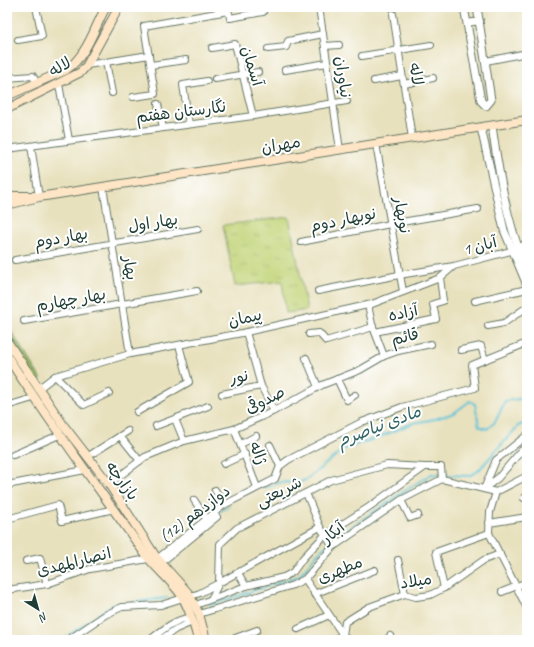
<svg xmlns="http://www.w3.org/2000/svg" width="534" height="647" font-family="Caveat,'Playpen Sans Arabic',sans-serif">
<defs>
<pattern id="forest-crowns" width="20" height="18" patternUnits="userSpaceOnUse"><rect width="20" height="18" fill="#98b668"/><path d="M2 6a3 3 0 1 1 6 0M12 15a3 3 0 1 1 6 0" fill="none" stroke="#7b9556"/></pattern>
<pattern id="park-tufts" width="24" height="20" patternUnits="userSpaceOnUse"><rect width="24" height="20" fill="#c1d477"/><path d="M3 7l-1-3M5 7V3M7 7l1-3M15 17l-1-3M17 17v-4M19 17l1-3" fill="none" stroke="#a5b768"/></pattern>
</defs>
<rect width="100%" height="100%" fill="#fff"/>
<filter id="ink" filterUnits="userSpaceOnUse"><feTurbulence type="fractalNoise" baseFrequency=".025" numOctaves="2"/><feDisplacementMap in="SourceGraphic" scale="8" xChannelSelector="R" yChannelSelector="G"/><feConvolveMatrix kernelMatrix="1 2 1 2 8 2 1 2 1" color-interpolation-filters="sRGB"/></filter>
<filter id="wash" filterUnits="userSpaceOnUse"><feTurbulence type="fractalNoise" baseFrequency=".012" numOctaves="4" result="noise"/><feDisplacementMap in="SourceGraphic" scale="16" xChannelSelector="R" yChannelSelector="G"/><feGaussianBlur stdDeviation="0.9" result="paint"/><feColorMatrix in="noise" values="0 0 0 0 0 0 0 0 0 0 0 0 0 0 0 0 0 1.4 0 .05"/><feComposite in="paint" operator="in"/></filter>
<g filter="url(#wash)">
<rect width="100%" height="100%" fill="#e8e1bd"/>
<path fill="url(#forest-crowns)" stroke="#5c7a4e" d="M7 325 41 379 37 385 7 340Z"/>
<path fill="url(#park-tufts)" stroke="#708856" d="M289 217 307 310 286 313 282 281 235 286 223 225Z"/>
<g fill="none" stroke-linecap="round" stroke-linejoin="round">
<g stroke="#5ac2d7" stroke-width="2">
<path d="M263 488 282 482 296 483 306 480 344 449 382 436 413 423 435 419 454 413 470 401 475 404 479 426 487 429 495 422 505 401 527 398"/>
<path d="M221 511 229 506"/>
<path d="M210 605 299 576 318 553 336 537 431 474 469 476 478 471 518 426 527 422"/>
<path d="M62 640 112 605 167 598"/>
</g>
</g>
</g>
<g filter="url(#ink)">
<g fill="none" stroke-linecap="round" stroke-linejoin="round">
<g stroke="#657664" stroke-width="8">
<g id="minor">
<path d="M319 7 340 150"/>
<path d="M228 9 230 18 263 12"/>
<path d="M393 14 412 138"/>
<path d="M467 23 480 21"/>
<path d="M18 40 42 36 36 7"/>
<path d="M325 46 339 45"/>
<path d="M212 48 235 44 253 116"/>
<path d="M268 49 286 47 288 41 323 34"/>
<path d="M362 56 431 45"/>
<path d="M486 61 527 53"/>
<path d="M106 62 112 93"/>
<path d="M87 65 149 55"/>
<path d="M151 65 186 60"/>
<path d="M285 70 327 63"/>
<path d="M7 78 33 76 36 82"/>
<path d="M215 79 258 72"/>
<path d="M374 81 402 76"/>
<path d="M59 84 69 140"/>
<path d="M404 84 433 78"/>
<path d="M133 97 155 94 144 26 228 11"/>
<path d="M158 104 163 128"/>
<path d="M189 124 183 85 207 81"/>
<path d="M376 144 403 291"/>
<path d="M31 146 39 197"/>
<path d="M7 149 253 116 347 101"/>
<path d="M103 187 130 354"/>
<path d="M301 242 390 224 478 209"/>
<path d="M15 260 198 229"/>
<path d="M318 291 399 275 454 266 518 249 527 242"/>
<path d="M475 301 527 289"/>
<path d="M24 321 197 291"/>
<path d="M488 326 504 323 527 307"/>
<path d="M246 332 261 386 274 411"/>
<path d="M375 332 436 319 433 304 443 301 440 278"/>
<path d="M309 334 319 333 326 341 373 327"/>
<path d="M461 350 481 346 485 360"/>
<path d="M384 356 398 351 431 344"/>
<path d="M306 358 318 387"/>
<path d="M55 376 84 405 109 393"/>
<path d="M337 379 347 400 355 395"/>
<path d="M38 389 55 376 130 354 242 333 372 304 440 278 454 266"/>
<path d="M222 394 261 386"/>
<path d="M7 406 33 398"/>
<path d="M137 412 189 382 179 345"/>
<path d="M175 419 184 441"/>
<path d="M156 426 208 406"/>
<path d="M234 429 257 487"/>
<path d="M120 436 140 461"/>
<path d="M241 444 256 436"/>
<path d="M270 445 280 466"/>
<path d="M13 455 59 435"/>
<path d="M87 457 128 431"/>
<path d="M224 464 245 454"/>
<path d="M527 476 496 492 490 512 489 533 527 608"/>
<path d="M109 484 145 457 184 441 234 429 272 412 322 385 360 370 384 356 372 324 368 305"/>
<path d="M7 485 85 470"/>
<path d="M485 488 498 478 522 450 527 447"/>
<path d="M484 489 496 460 527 435"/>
<path d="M215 490 224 505"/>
<path d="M306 493 320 527 333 547"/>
<path d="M524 498H527"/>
<path d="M194 500 206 518"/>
<path d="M401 500 410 518 418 515"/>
<path d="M217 517 162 562 158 558 224 505 275 479 280 466 288 460 362 422 402 407 475 388 472 365 527 343"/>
<path d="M7 519 58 505 62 521 114 509"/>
<path d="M489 523 527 517"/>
<path d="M398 560 405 594"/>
<path d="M26 561 40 558 47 584"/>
<path d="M238 573 246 586"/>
<path d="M305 579 343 635 349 640"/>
<path d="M444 588 436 552 489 533"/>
<path d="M7 590 47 584 90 569 148 559"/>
<path d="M502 592 527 582"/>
<path d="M314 594 375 570"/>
<path d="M191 596 200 593 219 583 220 544 237 528 331 480 387 465 425 467"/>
<path d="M211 599 219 583 320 527"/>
<path d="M196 605 246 586 284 577 293 572 303 558 325 535 369 507 425 467H441L442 479"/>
<path d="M199 614 293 585 305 579 333 547 401 500 442 479 496 492"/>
<path d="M298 629 329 615"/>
<path d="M68 640 105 615 122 607 161 605 183 598"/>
<path d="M150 640C161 631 177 617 192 618L190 623 176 629 160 640"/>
<path d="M230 640 257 630"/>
<path d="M333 640 343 635 345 622 369 607 405 594 416 597 430 595 444 588 484 560 500 554"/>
<path d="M387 640 390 636"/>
</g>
</g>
<g stroke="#657664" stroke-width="9">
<g id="tertiary">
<path d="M464 7 481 101 486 106 491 100 477 7"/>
<path d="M492 126C499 174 507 225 527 270"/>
<path d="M481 128 504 230 527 285"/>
</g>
</g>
<g stroke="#657664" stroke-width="10">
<g id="secondary">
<path d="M7 96 66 70C87 56 94 28 106 7"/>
<path d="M7 109 81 72 87 65 119 7"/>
<path d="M7 196H34"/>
<path d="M7 205 39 197 527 120"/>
<path d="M7 341 64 426 109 484 156 557 189 594 199 614 206 640"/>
<path d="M7 356C50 423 97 486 143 551 153 566 168 577 179 592 189 606 194 624 198 640"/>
</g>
</g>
<use href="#minor" stroke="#fff" stroke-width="6"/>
<use href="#tertiary" stroke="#fff" stroke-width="7"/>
<use href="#secondary" stroke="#fde5c5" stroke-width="8"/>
</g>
</g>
<g text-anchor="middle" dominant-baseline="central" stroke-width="4" stroke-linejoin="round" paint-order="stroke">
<g font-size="16" fill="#1f3d34" stroke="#fff">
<text transform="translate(252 66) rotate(73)">آسمان</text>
<text transform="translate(60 67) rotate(-30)">لاله</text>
<text transform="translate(416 74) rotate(81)">لاله</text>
<text transform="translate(343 77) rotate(82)">نیاوران</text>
<text transform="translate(181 112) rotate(-7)">نگارستان هفتم</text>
<text transform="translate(281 145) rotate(-9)">مهران</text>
<text transform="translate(402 215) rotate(80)">نوبهار</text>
<text transform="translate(343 220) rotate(-12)">نوبهار دوم</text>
<text transform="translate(153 223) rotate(-9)">بهار اول</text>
<text transform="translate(61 238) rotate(-10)">بهار دوم</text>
<text transform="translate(480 246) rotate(-15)">1 آبان</text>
<text transform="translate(130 268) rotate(81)">بهار</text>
<text transform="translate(71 300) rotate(-10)">بهار چهارم</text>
<text transform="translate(403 313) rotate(-12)">آزاده</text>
<text transform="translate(245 318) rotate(-12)">پیمان</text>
<text transform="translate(405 337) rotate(-14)">قائم</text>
<text transform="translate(239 377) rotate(-11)">نور</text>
<text transform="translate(265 400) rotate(-26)">صدوقی</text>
<text transform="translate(258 453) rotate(68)">ژاله</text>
<text transform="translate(122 481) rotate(54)">بازارچه</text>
<text transform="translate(279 492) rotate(-27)">شریعتی</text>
<text transform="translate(195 514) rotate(-37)">دوازدهم (12)</text>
<text transform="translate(333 533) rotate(-39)">آبکار</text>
<text transform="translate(74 562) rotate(-14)">انصارالمهدی</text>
<text transform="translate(340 570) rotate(-22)">مطهری</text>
<text transform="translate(416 581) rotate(-9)">میلاد</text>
</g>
<g font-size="17" font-style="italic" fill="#316565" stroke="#fff">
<text transform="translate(379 426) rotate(-21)">مادی نیاصرم</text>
</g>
</g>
<rect width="534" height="647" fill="none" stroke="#fff" stroke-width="24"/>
<g transform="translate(38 609) rotate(143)" stroke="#ffffff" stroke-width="3" paint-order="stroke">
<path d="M0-3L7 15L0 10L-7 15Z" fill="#1f3d34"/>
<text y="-6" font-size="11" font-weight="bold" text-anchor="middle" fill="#1f3d34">N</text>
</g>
</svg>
